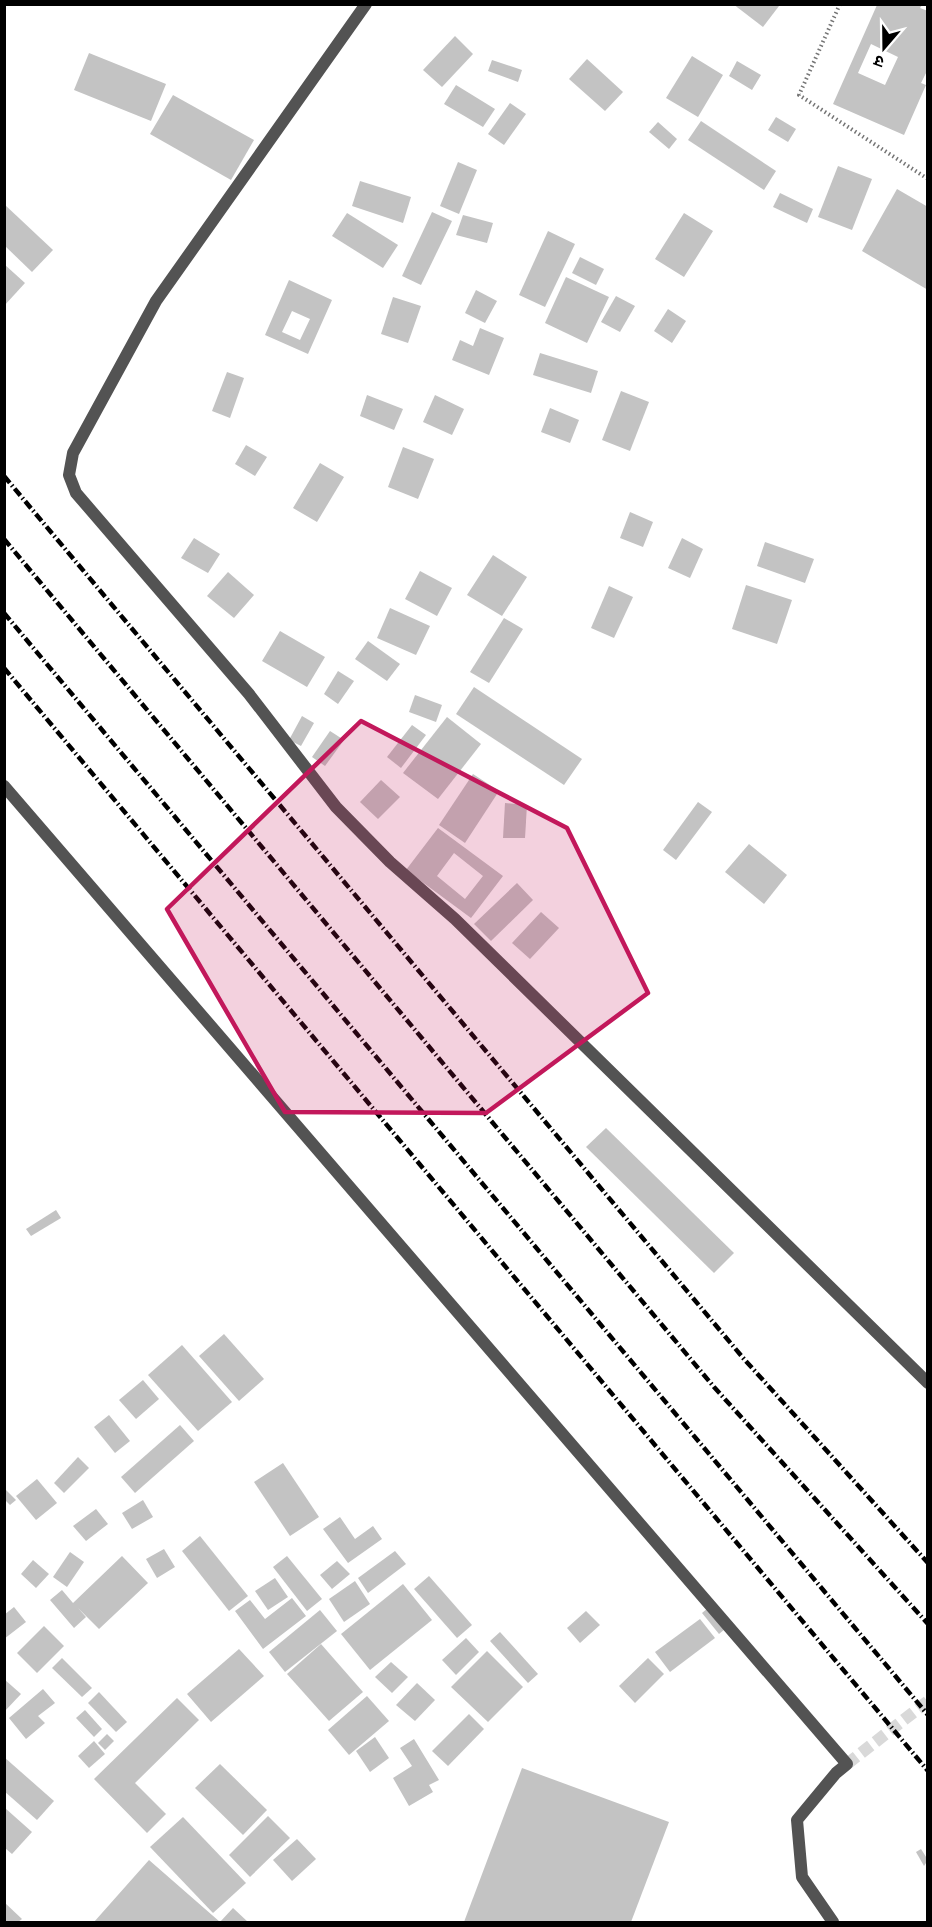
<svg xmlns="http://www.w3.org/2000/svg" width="932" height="1927" font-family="'Titillium Web','Noto Sans Devanagari',sans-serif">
<rect width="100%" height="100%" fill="#fff"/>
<g fill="#c3c3c3" fill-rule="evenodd">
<path d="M733 4H777L779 6 763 27Z"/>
<path d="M877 5H922L920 8 928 11V69L921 83 926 85 904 135 833 104ZM871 44 898 57 885 85 858 73Z"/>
<path d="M455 36 473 54 442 87 423 70Z"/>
<path d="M89 53 166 84 151 121 74 90Z"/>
<path d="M692 56 723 75 698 117 666 98Z"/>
<path d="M587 59 623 92 605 111 569 79Z"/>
<path d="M492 60 522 70 518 82 488 71Z"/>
<path d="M737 61 761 75 752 90 729 76Z"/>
<path d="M456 85 495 109 483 127 444 104Z"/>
<path d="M173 95 254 140 231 180 150 134Z"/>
<path d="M510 103 526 114 504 145 488 134Z"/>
<path d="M776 117 796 129 788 142 768 130Z"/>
<path d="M701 121 776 171 764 190 688 140Z"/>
<path d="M658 122 677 139 669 149 649 132Z"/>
<path d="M458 162 477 170 459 214 440 206Z"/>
<path d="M838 166 872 179 852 230 818 217Z"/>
<path d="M360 181 411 197 403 223 352 206Z"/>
<path d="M897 189 928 207V290L862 251Z"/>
<path d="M780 193 813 209 807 223 773 207Z"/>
<path d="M4 204 53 250 32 272 4 245Z"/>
<path d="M432 212 452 221 421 285 402 276Z"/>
<path d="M347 213 398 245 383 268 332 236Z"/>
<path d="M684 213 713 231 684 277 655 259Z"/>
<path d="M463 215 493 223 487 243 456 235Z"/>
<path d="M548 231 575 244 545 307 519 295Z"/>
<path d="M580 257 604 269 596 285 572 273Z"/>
<path d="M4 264 25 283 4 306Z"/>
<path d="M566 277 609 297 587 343 545 323Z"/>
<path d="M289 280 332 300 308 354 265 335ZM292 311 310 319 300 340 282 332Z"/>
<path d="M476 290 497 301 485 323 465 313Z"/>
<path d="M616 296 635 306 620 332 601 322Z"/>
<path d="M393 297 421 306 408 343 381 334Z"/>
<path d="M668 309 686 321 672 343 654 331Z"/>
<path d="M480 328 504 338 489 375 452 360 460 340 473 346Z"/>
<path d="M540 353 598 371 591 393 533 375Z"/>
<path d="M227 372 244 378 230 418 212 411Z"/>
<path d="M621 391 649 402 630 451 602 440Z"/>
<path d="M367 395 403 409 394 430 360 416Z"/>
<path d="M435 395 464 409 452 435 423 422Z"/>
<path d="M550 408 579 420 570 443 541 432Z"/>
<path d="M246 445 267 457 255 476 235 464Z"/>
<path d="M403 447 434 459 418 499 388 487Z"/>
<path d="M320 463 344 477 317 522 293 508Z"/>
<path d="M630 512 653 522 643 547 620 538Z"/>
<path d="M194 538 220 554 208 573 181 558Z"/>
<path d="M682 538 703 549 690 578 668 568Z"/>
<path d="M765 542 814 559 805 583 757 566Z"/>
<path d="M493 555 527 577 502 616 467 595Z"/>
<path d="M420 571 452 588 437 616 405 599Z"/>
<path d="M228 572 254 595 234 618 207 596Z"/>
<path d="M746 585 792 600 777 644 732 629Z"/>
<path d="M609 586 633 597 614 638 591 628Z"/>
<path d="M390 608 430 626 416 655 377 638Z"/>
<path d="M504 618 523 629 489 683 470 672Z"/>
<path d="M280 631 325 657 307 687 262 661Z"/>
<path d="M368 641 400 664 387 681 355 659Z"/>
<path d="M338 671 354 681 338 704 324 694Z"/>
<path d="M474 687 582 759 564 785 456 714Z"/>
<path d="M415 695 442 705 436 722 409 712Z"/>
<path d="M302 716 314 723 301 746 289 740Z"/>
<path d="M447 717 481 744 438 799 403 773Z"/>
<path d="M412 725 426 735 401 768 387 757Z"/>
<path d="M330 731 344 740 325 766 312 757Z"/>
<path d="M473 774 499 791 465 843 439 825Z"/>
<path d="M381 780 400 797 378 819 360 802Z"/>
<path d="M698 802 712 812 676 860 663 850Z"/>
<path d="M505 803 527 805 525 838H503Z"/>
<path d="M438 828 503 876 471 918 406 870ZM454 853 483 876 465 899 437 876Z"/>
<path d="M749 844 787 875 764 904 725 872Z"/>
<path d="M517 883 533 900 491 941 474 924Z"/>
<path d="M541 912 559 928 530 959 512 943Z"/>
<path d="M606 1128 734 1253 714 1273 586 1147Z"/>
<path d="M56 1210 61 1218 31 1236 26 1229Z"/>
<path d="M224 1334 264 1379 239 1401 199 1356Z"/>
<path d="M182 1345 232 1402 198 1431 148 1375Z"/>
<path d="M143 1380 159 1399 136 1419 119 1400Z"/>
<path d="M109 1415 130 1441 115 1453 94 1427Z"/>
<path d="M180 1425 194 1441 135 1493 121 1477Z"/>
<path d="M78 1457 89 1468 64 1493 54 1483Z"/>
<path d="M283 1463 319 1517 290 1536 254 1482Z"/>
<path d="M37 1479 57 1503 36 1520 16 1496Z"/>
<path d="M4 1488 16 1500 10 1505 4 1499Z"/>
<path d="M143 1500 153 1517 132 1529 122 1513Z"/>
<path d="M96 1509 108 1524 86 1541 73 1526Z"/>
<path d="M340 1517 355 1539 373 1526 382 1539 348 1563 323 1529Z"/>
<path d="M200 1536 248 1596 229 1611 182 1551Z"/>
<path d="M164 1549 175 1567 157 1578 146 1559Z"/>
<path d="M395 1551 406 1564 368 1593 358 1578Z"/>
<path d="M70 1552 84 1562 67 1587 53 1577Z"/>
<path d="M122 1556 148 1583 99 1629 78 1608 86 1617 74 1628 50 1600 62 1590 73 1603Z"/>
<path d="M287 1556 322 1599 307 1611 273 1567Z"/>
<path d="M33 1560 49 1574 36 1588 21 1574Z"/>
<path d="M337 1561 350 1574 332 1589 320 1575Z"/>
<path d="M429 1576 472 1625 457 1638 414 1589Z"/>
<path d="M275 1578 288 1597 268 1610 255 1591Z"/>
<path d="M355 1581 370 1604 344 1622 329 1599Z"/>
<path d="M403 1584 432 1620 370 1670 341 1634Z"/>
<path d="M292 1598 306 1616 263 1649 235 1611 250 1600 265 1619Z"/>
<path d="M14 1607 26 1622 4 1639V1615Z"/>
<path d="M708 1608 725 1629 719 1634 702 1613Z"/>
<path d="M320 1610 337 1631 285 1672 269 1652Z"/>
<path d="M586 1611 600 1625 580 1643 567 1628Z"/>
<path d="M700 1619 715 1638 670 1672 655 1652Z"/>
<path d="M44 1626 64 1646 37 1673 17 1653Z"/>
<path d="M500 1632 538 1674 528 1683 490 1641Z"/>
<path d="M466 1638 479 1652 456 1675 442 1660Z"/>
<path d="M321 1644 363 1692 329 1721 287 1674Z"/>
<path d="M239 1649 264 1676 211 1722 187 1694Z"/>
<path d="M487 1651 523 1687 488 1722 451 1687Z"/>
<path d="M62 1658 92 1688 82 1697 52 1668Z"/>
<path d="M648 1658 664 1674 635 1703 619 1686Z"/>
<path d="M391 1662 408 1677 392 1693 375 1677Z"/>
<path d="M4 1679 21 1694 4 1712Z"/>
<path d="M417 1683 435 1700 415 1721 396 1705Z"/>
<path d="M43 1689 55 1703 38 1716 45 1723 26 1739 9 1718Z"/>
<path d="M99 1692 127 1722 116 1732 88 1703Z"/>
<path d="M367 1696 389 1721 349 1755 328 1730Z"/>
<path d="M177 1698 199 1720 135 1783 166 1814 147 1833 94 1779Z"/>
<path d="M85 1710 102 1729 94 1737 76 1718Z"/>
<path d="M469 1714 484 1729 448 1766 432 1751Z"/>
<path d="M107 1734 114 1741 105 1750 98 1743Z"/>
<path d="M375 1737 389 1758 370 1772 356 1751Z"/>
<path d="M414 1739 439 1780 429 1785 433 1792 409 1806 393 1778 412 1766 400 1748Z"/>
<path d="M94 1741 105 1754 89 1768 78 1756Z"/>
<path d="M4 1757 54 1801 37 1820 4 1791Z"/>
<path d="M220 1764 267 1810 243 1835 195 1788Z"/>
<path d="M522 1768 669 1822 631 1922H464Z"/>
<path d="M5 1808 32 1832 12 1854 5 1848Z"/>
<path d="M268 1816 290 1838 250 1877 229 1855Z"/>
<path d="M183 1817 246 1883 213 1913 150 1847Z"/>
<path d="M297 1839 316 1859 292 1881 273 1860Z"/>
<path d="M921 1849 928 1860 924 1866 916 1852Z"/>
<path d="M149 1860 220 1922 233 1908 248 1922H94Z"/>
<path d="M4 1902 22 1919 18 1922H4Z"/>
</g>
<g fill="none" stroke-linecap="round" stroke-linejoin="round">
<path stroke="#d9d9d9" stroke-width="12" stroke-dasharray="12 6" stroke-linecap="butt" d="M847 1764 928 1701"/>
<path stroke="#757575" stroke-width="4" stroke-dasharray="1.5 3" stroke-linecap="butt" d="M840 4 799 95 928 179"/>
<g stroke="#535353" stroke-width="12">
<path d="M366 4 156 301 73 453 69 475 76 493 249 694 336 807 390 862 455 919 928 1383"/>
<path d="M4 786 847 1764 836 1773 797 1820 802 1877 833 1922"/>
</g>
<g stroke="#000" stroke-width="4.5" stroke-dasharray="9 3 1.5 3" stroke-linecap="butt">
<path d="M4 476 744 1359 928 1563"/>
<path d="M4 539 714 1387 928 1624"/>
<path d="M4 613 928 1715"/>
<path d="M4 668 928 1771"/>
</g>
</g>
<path fill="#c2185b" fill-opacity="0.2" stroke="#c2185b" stroke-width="4.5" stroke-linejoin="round" d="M361 721 567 828 648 993 486 1113 285 1112 167 909Z"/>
<rect width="932" height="1927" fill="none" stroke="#000000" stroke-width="12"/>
<g transform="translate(884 48) rotate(200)" stroke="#ffffff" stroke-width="4.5" paint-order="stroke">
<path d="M0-4.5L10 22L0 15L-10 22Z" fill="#000000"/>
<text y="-9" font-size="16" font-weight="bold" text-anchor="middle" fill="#000000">उ</text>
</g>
</svg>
